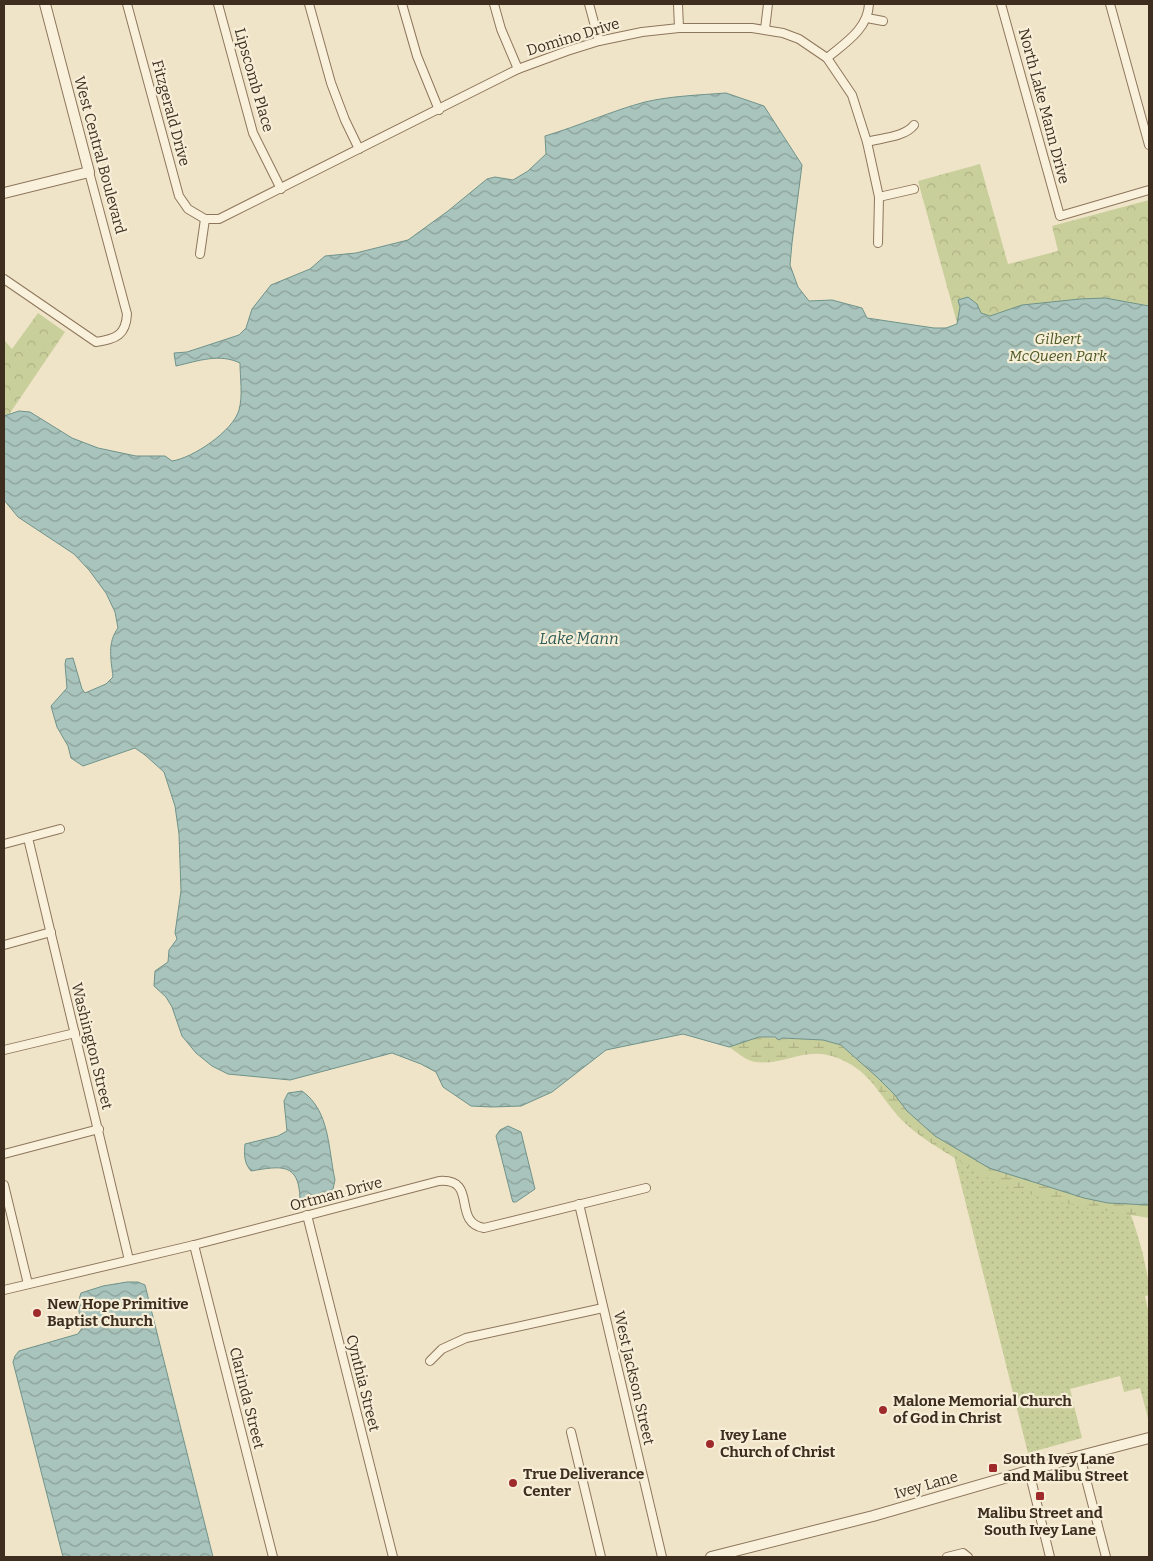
<svg xmlns="http://www.w3.org/2000/svg" width="1153" height="1561" font-family="Bitter,serif">
<defs>
<pattern id="grass-dots" width="8" height="8" patternUnits="userSpaceOnUse" patternTransform="scale(1.25)"><rect width="8" height="8" fill="#c9cf9b"/><path d="M2 2h.1M6 6h.1" fill="none" stroke="#aeb285" stroke-width="1.8" stroke-linecap="round"/></pattern>
<pattern id="forest-crowns" width="20" height="18" patternUnits="userSpaceOnUse" patternTransform="scale(1.25)"><rect width="20" height="18" fill="#c9cf9b"/><path d="M2 6a3 3 0 1 1 6 0M12 15a3 3 0 1 1 6 0" fill="none" stroke="#aeb285"/></pattern>
<pattern id="wetland-marsh" width="20" height="14" patternUnits="userSpaceOnUse" patternTransform="scale(1.25)"><rect width="20" height="14" fill="#c9cf9b"/><path d="M1 5h8M5 5V1M11 12h8M15 12V8" fill="none" stroke="#aeb285"/></pattern>
<pattern id="water-waves" width="16" height="10" patternUnits="userSpaceOnUse" patternTransform="scale(1.25)"><rect width="16" height="10" fill="#a9c4bc"/><path d="M0 5q4-4 8 0t8 0" fill="none" stroke="#8ba098"/></pattern>
</defs>
<rect width="100%" height="100%" fill="#f0e4c8"/>
<path fill="url(#grass-dots)" d="M823 631 1126 1202C1136 1227 1149 1268 1149 1295L1145 1296 1148 1310H1149V1422L1140 1388 1124 1392 1120 1376 1070 1389 1082 1438 1028 1453Z"/>
<g fill="url(#forest-crowns)">
<path d="M980 164 1008 264 1058 251 1052 226 1149 200V551L1028 581 918 181Z"/>
<path d="M38 313 65 332 8 416 4 417V340L12 349Z"/>
</g>
<path fill="url(#wetland-marsh)" d="M759 1037 823 1040 841 1045 877 1077 894 1094 907 1111 935 1136 989 1167 1071 1195 1149 1205V1218C1099 1210 1046 1203 999 1183 983 1176 968 1166 953 1157 937 1147 920 1137 906 1124 880 1100 875 1074 840 1059 807 1044 786 1066 755 1062 745 1060 737 1052 729 1047Z"/>
<g fill="url(#water-waves)" stroke="#6f938a">
<path d="M726 93 764 106 802 165 792 243 790 265 798 287 809 301 832 300 862 308 867 318 934 328H946L957 324 960 307 958 300 968 297 977 304 981 313 990 316 1022 305 1080 299 1105 298 1149 306V1205L1108 1203 1084 1198 989 1168 935 1136 907 1111 894 1094 877 1077 841 1045 823 1040 782 1038 779 1040 775 1037H759L729 1047 683 1034 606 1050 552 1092 521 1106 492 1107 471 1106 443 1087 436 1072 421 1064 392 1053 290 1080 228 1074 212 1066 196 1053 182 1036 172 1007 166 997 154 986 155 971 168 962 169 950 177 939 175 933 181 891 179 834 175 806 164 772 145 755 135 748 83 766 71 758 68 746 57 727 51 706 67 688 65 664 66 659 73 658 82 689 85 693 106 684 113 677C111 659 107 643 118 628L115 612 106 593 89 570 74 554 18 517 4 500V416L19 411 30 412 72 438 98 448 136 456H165L172 461C193 458 233 431 239 410 243 396 240 377 240 363 219 353 198 361 176 366L174 353 187 352 239 335 246 328 252 309 271 285 310 269 325 256 356 253 408 240 448 211 487 179 495 177 513 180 528 171 546 154 545 136C579 126 611 111 645 102 671 96 699 95 726 93Z"/>
<path d="M302 1091C330 1111 328 1148 335 1180L333 1189 320 1196 302 1201 300 1199C299 1162 281 1166 251 1171 244 1163 244 1155 245 1144L278 1136 287 1131 284 1101 288 1093Z"/>
<path d="M508 1126 521 1132 535 1189 516 1202H513L512 1199 496 1136 500 1130Z"/>
<path d="M127 1282H138L145 1285 213 1557H63L13 1362 15 1356 19 1351 78 1334 82 1328C80 1315 76 1305 81 1293L103 1286Z"/>
</g>
<g fill="none" stroke-linecap="round" stroke-linejoin="round">
<g stroke="#8d765c" stroke-width="10">
<g id="minor">
<path d="M127 4 179 196 188 209 205 219"/>
<path d="M218 4 253 133 281 189"/>
<path d="M309 4 331 83 345 120 359 149"/>
<path d="M402 4 417 56 439 110"/>
<path d="M494 4 501 29 518 69"/>
<path d="M589 4 599 41"/>
<path d="M678 4 679 28"/>
<path d="M1001 4 1060 216 1149 190"/>
<path d="M1110 4 1149 145"/>
<path d="M867 18 883 21"/>
<path d="M765 29 768 4"/>
<path d="M827 58C845 43 868 29 869 4"/>
<path d="M867 142C881 138 905 137 914 125"/>
<path d="M879 197 914 189"/>
<path d="M205 219H219L518 69 567 51 599 41 642 32 679 28H752L783 33 799 39 827 58 852 95 867 142 879 197 878 243"/>
<path d="M200 254 205 219"/>
<path d="M4 279 96 342C116 339 126 335 127 314L89 172"/>
<path d="M28 838 129 1260"/>
<path d="M4 844 60 829"/>
<path d="M4 945 51 932"/>
<path d="M4 1050 75 1033"/>
<path d="M4 1154 99 1129"/>
<path d="M4 1185 28 1284"/>
<path d="M579 1204 662 1557"/>
<path d="M307 1215 393 1557"/>
<path d="M194 1245 273 1557"/>
<path d="M4 1290 194 1245 439 1181C479 1178 451 1222 484 1228L646 1188"/>
<path d="M430 1361 442 1349 466 1338 603 1308"/>
<path d="M571 1432 601 1557"/>
<path d="M1080 1456 1106 1557"/>
<path d="M1029 1471 1050 1557"/>
<path d="M947 1557 963 1553 968 1557"/>
</g>
</g>
<g stroke="#8d765c" stroke-width="12">
<g id="tertiary">
<path d="M4 193 89 172 45 4"/>
<path d="M711 1557 873 1516 1080 1456 1149 1438"/>
</g>
</g>
<use href="#minor" stroke="#faf1dc" stroke-width="8"/>
<use href="#tertiary" stroke="#faf1dc" stroke-width="10"/>
</g>
<g fill="#9e2a2b" stroke="#f7eed8" stroke-width="2">
<circle cx="37" cy="1313" r="5"/>
<circle cx="883" cy="1410" r="5"/>
<circle cx="710" cy="1444" r="5"/>
<rect x="988" y="1463" width="10" height="10" rx="2.5"/>
<circle cx="513" cy="1483" r="5"/>
<rect x="1035" y="1491" width="10" height="10" rx="2.5"/>
</g>
<g text-anchor="middle" dominant-baseline="central" stroke-width="4.5" stroke-linejoin="round" paint-order="stroke">
<g font-size="15" fill="#3d2e20" stroke="#f7eed8">
<text transform="translate(573 37) rotate(-17)">Domino Drive</text>
<text transform="translate(254 80) rotate(74)">Lipscomb Place</text>
<text transform="translate(1044 106) rotate(75)">North Lake Mann Drive</text>
<text transform="translate(171 113) rotate(75)">Fitzgerald Drive</text>
<text transform="translate(100 155) rotate(75)">West Central Boulevard</text>
<text transform="translate(92 1046) rotate(76)">Washington Street</text>
<text transform="translate(336 1194) rotate(-15)">Ortman Drive</text>
<text transform="translate(634 1378) rotate(77)">West Jackson Street</text>
<text transform="translate(363 1383) rotate(76)">Cynthia Street</text>
<text transform="translate(247 1398) rotate(76)">Clarinda Street</text>
<text transform="translate(926 1485) rotate(-16)">Ivey Lane</text>
</g>
<g font-size="15" font-style="italic" fill="#4d5a26" stroke="#f7eed8">
<text x="1058" y="339">Gilbert<tspan x="1058" dy="17">McQueen Park</tspan></text>
</g>
<g font-size="15" font-weight="bold" fill="#3d2e20" stroke="#f7eed8" text-anchor="start">
<text x="47" y="1304">New Hope Primitive<tspan x="47" dy="17">Baptist Church</tspan></text>
<text x="893" y="1401">Malone Memorial Church<tspan x="893" dy="17">of God in Christ</tspan></text>
<text x="720" y="1435">Ivey Lane<tspan x="720" dy="17">Church of Christ</tspan></text>
<text x="1003" y="1459">South Ivey Lane<tspan x="1003" dy="17">and Malibu Street</tspan></text>
<text x="523" y="1474">True Deliverance<tspan x="523" dy="17">Center</tspan></text>
<text x="1040" y="1513" text-anchor="middle">Malibu Street and<tspan x="1040" dy="17">South Ivey Lane</tspan></text>
</g>
<g font-size="16" font-style="italic" fill="#2f5d5a" stroke="#f7eed8">
<text x="579" y="638">Lake Mann</text>
</g>
</g>
<rect width="1153" height="1561" fill="none" stroke="#3d2e20" stroke-width="10"/>
</svg>
